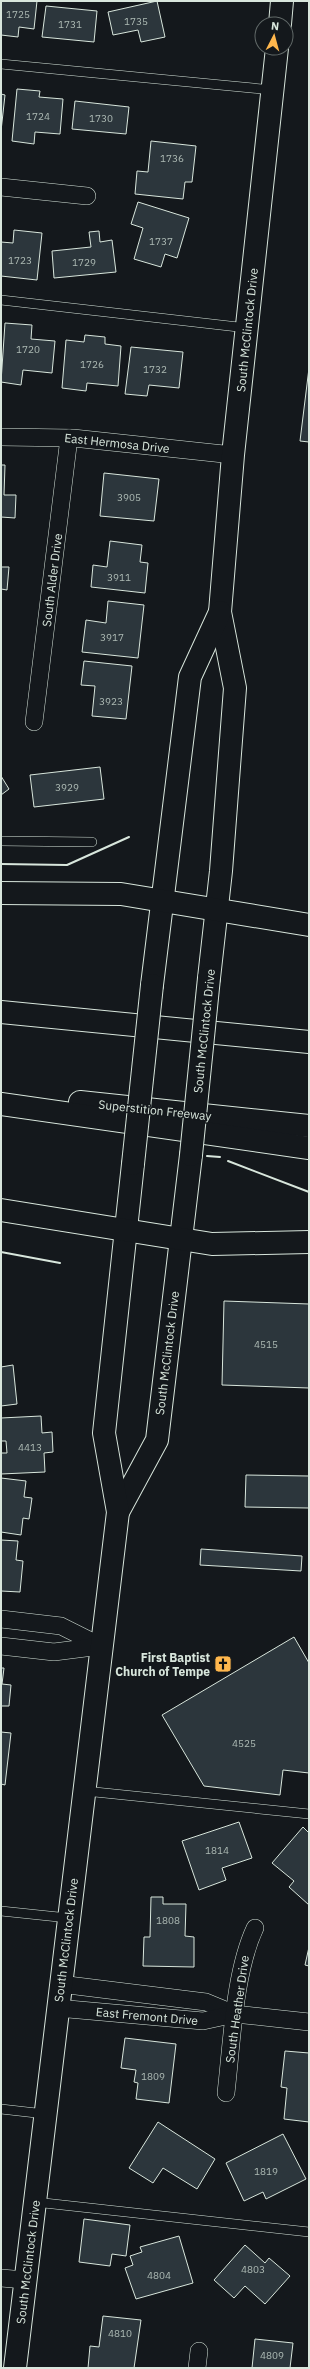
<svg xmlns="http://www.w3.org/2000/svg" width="310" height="2369" font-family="'IBM Plex Sans',sans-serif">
<rect width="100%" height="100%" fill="#14181c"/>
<g fill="#2c363c" stroke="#d8e6dc">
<path d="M1 1H37L34 29 19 27 18 37 1 35Z"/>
<path d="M157 1 165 37 141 42 138 30 113 35 108 12Z"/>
<path d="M46 6 97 11 94 42 42 37Z"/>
<path d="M17 89 40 91 39 97 63 99 60 134 35 132 34 144 12 141Z"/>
<path d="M1 94 5 95 1 131Z"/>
<path d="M75 101 129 107 126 134 72 129Z"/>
<path d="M151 141 196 146 192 182H185L183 199 135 194 137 171 148 172Z"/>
<path d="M138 202 189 218 177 258 165 254 161 267 134 259 143 228 131 224Z"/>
<path d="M14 230 42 233 37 280 1 276V242L13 243Z"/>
<path d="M99 231 100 242 112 240 116 272 54 278 52 251 91 247 89 232Z"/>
<path d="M5 323 32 325 31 339 55 341 52 373 23 370 21 385 1 382Z"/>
<path d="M85 335 105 337V344L121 346 118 386 87 383 86 391 62 388 66 340 84 342Z"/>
<path d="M131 347 183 352 179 388 149 385 147 396 125 394Z"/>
<path d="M309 368V442L300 441Z"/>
<path d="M1 465H5L4 495H16L15 518 1 517Z"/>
<path d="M104 473 159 479 154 521 100 516Z"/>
<path d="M110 541 142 545 140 562 148 563 145 593 91 587 93 565 107 567Z"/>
<path d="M1 567H9L7 590 1 589Z"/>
<path d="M108 601 144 605 138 658 82 652 86 620 106 623Z"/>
<path d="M84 661 132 666 126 719 92 716 95 686 81 685Z"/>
<path d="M100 767 104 799 34 807 30 775Z"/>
<path d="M1 776 9 789 1 795Z"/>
<path d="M224 1301 309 1304V1388L222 1385Z"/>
<path d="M13 1365 17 1404 1 1406V1367Z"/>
<path d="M41 1416 42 1433 52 1432 53 1452 44 1453 45 1472 1 1474V1453H7L6 1441H1V1418Z"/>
<path d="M246 1475 309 1476V1508L245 1507Z"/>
<path d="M1 1478 26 1481 24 1497 32 1498 29 1519 23 1518 21 1535 1 1532Z"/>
<path d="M1 1540 18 1541 16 1560 23 1561 20 1592 1 1591Z"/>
<path d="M201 1549 302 1556 301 1571 200 1565Z"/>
<path d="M294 1637 309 1663V1773L283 1770 280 1795 204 1786 162 1715Z"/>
<path d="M1 1668H4L2 1684 11 1685 9 1706H1Z"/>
<path d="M1 1732 11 1733 5 1785 1 1784Z"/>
<path d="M239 1822 252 1858 222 1868 226 1880 199 1890 182 1841Z"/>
<path d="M303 1827 309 1833V1905L289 1887 294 1881 272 1863Z"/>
<path d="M151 1897H163V1904H186L185 1936 194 1937V1967L143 1966 144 1937H150Z"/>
<path d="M309 1947V1966L305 1965Z"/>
<path d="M125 2038 176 2044 169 2103 136 2099 138 2083 134 2082 136 2070 121 2068Z"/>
<path d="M285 2051 309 2053V2122L284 2119 287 2088 281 2087Z"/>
<path d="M158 2122 215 2159 197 2189 163 2168 153 2183 129 2168Z"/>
<path d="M283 2134 306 2179 266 2199 263 2192 244 2201 226 2163Z"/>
<path d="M84 2219 130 2225 126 2256 112 2254 110 2266 79 2262Z"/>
<path d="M179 2236 193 2283 136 2299 125 2268 133 2265 130 2256 142 2252 140 2247Z"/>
<path d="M245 2245 265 2263 269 2258 290 2276 265 2304 245 2286 234 2298 214 2280Z"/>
<path d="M103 2316 141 2320 134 2368H88L90 2346 99 2347Z"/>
<path d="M255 2339 293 2343 290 2368H252Z"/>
</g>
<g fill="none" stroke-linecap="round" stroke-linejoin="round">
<g stroke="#d8e6dc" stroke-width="10">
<g id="service">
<path d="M1 64 273 90"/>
<path d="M1 300 247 328"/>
<path d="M1 841 92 842"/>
<path d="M85 1791 309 1814"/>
<path d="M1 1911 68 1918"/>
<path d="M1 2109 45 2114"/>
<path d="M35 2202 309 2232"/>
</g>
</g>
<g stroke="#d8e6dc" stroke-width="18">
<g id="minor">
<path d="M1 187 87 196"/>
<path d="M1 437 73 438 233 455"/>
<path d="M34 722 69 438"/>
<path d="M1 1619 61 1626 101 1646"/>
<path d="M1 1646 54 1652 101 1646"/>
<path d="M60 1984 206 2002 235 2014 309 2022"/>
<path d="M57 2008 203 2021 235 2014"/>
<path d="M226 2093C232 2042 234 1973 255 1928"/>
<path d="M1 2278 25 2280"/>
<path d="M197 2368 199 2351"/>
</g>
</g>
<g stroke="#d8e6dc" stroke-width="24">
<g id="secondary">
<path d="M280 24 282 1"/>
<path d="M209 978 221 871 235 688 220 612 233 455 277 48"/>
<path d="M152 985 190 677 220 612"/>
<path d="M118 1512 157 1440 191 1155"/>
<path d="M15 2368 118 1512 104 1433 133 1164"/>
</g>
</g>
<g stroke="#d8e6dc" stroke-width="24">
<g id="motorway">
<path d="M1 893 121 894 309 925"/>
<path d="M1 1012 309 1042"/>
<path d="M80 1102 309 1126"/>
<path d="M1 1104 309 1148"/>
<path d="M1 1210 212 1244 309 1242"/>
</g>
</g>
<use href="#service" stroke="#14181c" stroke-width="9"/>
<use href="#minor" stroke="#14181c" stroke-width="17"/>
<use href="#secondary" stroke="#14181c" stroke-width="22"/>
<use href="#motorway" stroke="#14181c" stroke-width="22"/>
<g stroke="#d8e6dc" stroke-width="24" stroke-linecap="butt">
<g id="secondary-bridge">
<path d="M191 1155 209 978"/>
<path d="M133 1164 152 985"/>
</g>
</g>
<use href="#secondary-bridge" stroke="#14181c" stroke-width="22"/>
<g stroke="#d8e6dc" stroke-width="2">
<path d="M1 864 67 865 129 837"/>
<path d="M207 1156 220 1157"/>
<path d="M228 1161 309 1192"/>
<path d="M1 1252 60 1263"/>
</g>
</g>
<defs>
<g id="church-square" transform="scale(0.9)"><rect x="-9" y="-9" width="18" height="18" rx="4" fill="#ffb74d" stroke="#14181c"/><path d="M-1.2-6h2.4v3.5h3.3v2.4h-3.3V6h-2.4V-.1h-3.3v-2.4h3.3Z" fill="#111"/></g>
</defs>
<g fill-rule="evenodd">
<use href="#church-square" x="223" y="1664"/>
</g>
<g text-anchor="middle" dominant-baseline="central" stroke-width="3" stroke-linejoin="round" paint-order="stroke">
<g font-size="10" fill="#adbab4">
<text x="18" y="14">1725</text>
<text x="136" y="21">1735</text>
<text x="70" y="24">1731</text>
<text x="38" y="116">1724</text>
<text x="101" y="118">1730</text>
<text x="172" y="158">1736</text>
<text x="161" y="241">1737</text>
<text x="20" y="260">1723</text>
<text x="84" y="262">1729</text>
<text x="28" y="349">1720</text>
<text x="92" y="364">1726</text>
<text x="155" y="369">1732</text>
<text x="129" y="497">3905</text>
<text x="119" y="577">3911</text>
<text x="112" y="637">3917</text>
<text x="111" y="701">3923</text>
<text x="67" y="787">3929</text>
<text x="266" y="1344">4515</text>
<text x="30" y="1447">4413</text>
<text x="244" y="1743">4525</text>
<text x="217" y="1850">1814</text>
<text x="168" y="1920">1808</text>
<text x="153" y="2076">1809</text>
<text x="266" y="2171">1819</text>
<text x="253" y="2269">4803</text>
<text x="159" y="2275">4804</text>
<text x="120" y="2333">4810</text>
<text x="272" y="2355">4809</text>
</g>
<g font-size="12" fill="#d8e6dc" stroke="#14181c">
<text transform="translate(247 330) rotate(-84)">South McClintock Drive</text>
<text transform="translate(117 443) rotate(6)">East Hermosa Drive</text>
<text transform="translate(52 580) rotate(-83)">South Alder Drive</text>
<text transform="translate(204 1031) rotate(-84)">South McClintock Drive</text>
<text transform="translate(155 1110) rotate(6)">Superstition Freeway</text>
<text transform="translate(167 1353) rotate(-83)">South McClintock Drive</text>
<text transform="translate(66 1940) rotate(-83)">South McClintock Drive</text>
<text transform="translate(237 2009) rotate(-82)">South Heather Drive</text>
<text transform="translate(147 2016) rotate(5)">East Fremont Drive</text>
<text transform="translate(28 2262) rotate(-83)">South McClintock Drive</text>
</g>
<g font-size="12" font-weight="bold" fill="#d8e6dc" stroke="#14181c" text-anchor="end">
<text x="210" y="1657">First Baptist<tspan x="210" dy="14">Church of Tempe</tspan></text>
</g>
</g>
<rect width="310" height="2369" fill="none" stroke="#d8e6dc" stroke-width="4"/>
<g transform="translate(274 36) rotate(6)"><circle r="19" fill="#14181c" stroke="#626a69"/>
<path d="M0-3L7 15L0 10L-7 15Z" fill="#ffb74d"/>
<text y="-6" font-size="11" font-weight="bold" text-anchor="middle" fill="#d8e6dc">N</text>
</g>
</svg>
